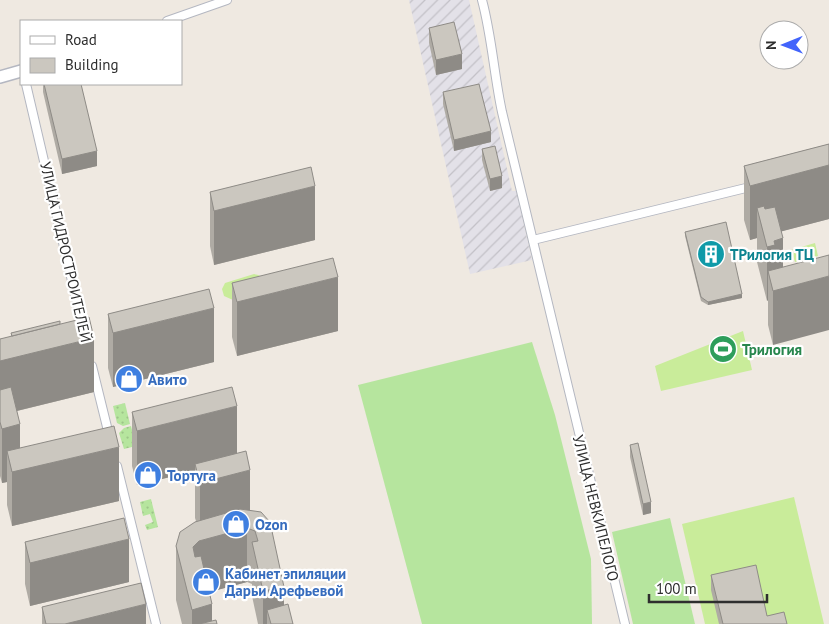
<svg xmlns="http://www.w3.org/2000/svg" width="829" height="624" font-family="'PT Sans',sans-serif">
<defs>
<pattern id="industrial-furrows" width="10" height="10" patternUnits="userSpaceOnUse" patternTransform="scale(1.25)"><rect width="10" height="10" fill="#e3e1e8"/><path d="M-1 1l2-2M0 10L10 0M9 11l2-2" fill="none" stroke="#c3c1c7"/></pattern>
<pattern id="park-dots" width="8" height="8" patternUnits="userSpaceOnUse" patternTransform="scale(1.25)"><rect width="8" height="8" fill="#b6e59e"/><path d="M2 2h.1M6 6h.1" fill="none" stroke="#9dc588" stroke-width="1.8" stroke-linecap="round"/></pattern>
</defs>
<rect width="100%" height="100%" fill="#efe9e1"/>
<path fill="url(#industrial-furrows)" d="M409 0H469L512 191H516L532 260 470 274Z"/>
<g fill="#b6e59e">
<path d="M532 342 555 415 591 559 592 624H422L358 385Z"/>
<path d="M670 518 695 624H633L612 532Z"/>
</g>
<g fill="url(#park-dots)">
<path d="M125 403 130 424 123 426 117 423 113 406Z"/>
<path d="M131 426 136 446 124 449 119 433 124 428Z"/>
<path d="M151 499 158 527 147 530 145 525 153 522 150 514 143 516 140 502Z"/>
</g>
<g fill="#c9ec9a">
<path d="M815 243 818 256 795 262 791 250Z"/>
<path d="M254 274C259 275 262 276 264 281 270 296 242 298 233 300L224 296 222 289 225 283Z"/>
<path d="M743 331 752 370 661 391 655 366Z"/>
<path d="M794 497 824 624H705L682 524Z"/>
</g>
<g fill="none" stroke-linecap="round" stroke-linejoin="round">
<g stroke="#b4b7c1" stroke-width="10">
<g id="street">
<path d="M482 0C492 37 494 75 502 112 543 283 583 454 625 624"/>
<path d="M167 21 227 0"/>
<path d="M26 84 83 328"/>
<path d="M533 240 754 186"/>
<path d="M92 366 109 435"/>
<path d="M117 466 156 624"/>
</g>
</g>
<g stroke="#b4b7c1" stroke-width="14">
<path id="secondary" d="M0 77 21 71"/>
</g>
<use href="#street" stroke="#fff" stroke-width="8"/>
<use href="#secondary" stroke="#fff" stroke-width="11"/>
</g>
<g fill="#afaba4">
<path d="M429 28 462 69 436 75 429 43Z"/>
<path d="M43 84H81L97 166 62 174 43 92Z"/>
<path d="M443 92 491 142 454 151 443 104Z"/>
<path d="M829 144V219L782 231 773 345 768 325V300L767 301 757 262V238L750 240 744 220V166Z"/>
<path d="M482 149 502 188 490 191 482 160Z"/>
<path d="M210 192 315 240 214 265 210 246Z"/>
<path d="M685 232 742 298 708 305 701 301 685 236Z"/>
<path d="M232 283 338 331 237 356 232 337Z"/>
<path d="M108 314 214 362 113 387 108 368Z"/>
<path d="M60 324 94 392 17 411 20 448 119 501 12 526 7 505V482L2 483 0 476V339L11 337V333Z"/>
<path d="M132 412 237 453 250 510 284 606 293 624H258L252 596V584L247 582 209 592 212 621 217 624H182L176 600V546L196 521 195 518V471L137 485 132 466Z"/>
<path d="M630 445 651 513 643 515 630 457Z"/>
<path d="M25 542 129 582 30 606 25 584Z"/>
<path d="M711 575 767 616 787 624H719L711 590Z"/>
<path d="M42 607 146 624H42Z"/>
</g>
<g fill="#8e8b86">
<path d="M462 54V69L436 75V60Z"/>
<path d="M491 131V142L454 151V140Z"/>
<path d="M97 151V166L62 174V159Z"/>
<path d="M829 165V219L764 236 757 208V238L750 240V186Z"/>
<path d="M502 176V188L490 191V179Z"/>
<path d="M315 186V240L214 265V211Z"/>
<path d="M783 238V288L829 276V330L773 345V291L768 271V300L767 301V247L774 241Z"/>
<path d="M338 277V331L237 356V302Z"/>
<path d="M742 294V298L708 305V302Z"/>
<path d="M214 308V362L113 387V333Z"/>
<path d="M94 338V392L0 415V361Z"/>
<path d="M237 406V460L195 464V471L137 485V431Z"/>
<path d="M20 424V470L119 447V501L12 526V472L7 451V482L2 483V429Z"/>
<path d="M250 470V524L200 537V483Z"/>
<path d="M651 502V513L643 515V504Z"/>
<path d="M247 528V582L199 595 193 547 199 541Z"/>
<path d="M129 539V582L30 606V563Z"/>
<path d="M284 587V624L267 610V624H263V591Z"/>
<path d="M146 604V624H65Z"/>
<path d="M212 604V624H192V610Z"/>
</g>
<g fill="#cbc7bf" stroke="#8e8b86">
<path d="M454 22 462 54 436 60 429 28Z"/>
<path d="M44 84H81L97 151 62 159Z"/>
<path d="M479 84 491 131 454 140 443 92Z"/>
<path d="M829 144V165L750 186 744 166Z"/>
<path d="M495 146 502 176 490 179 482 149Z"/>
<path d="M311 167 315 186 214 211 210 192Z"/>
<path d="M764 206 765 209 775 207 783 238 774 241 775 245 767 247 757 208Z"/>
<path d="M726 222 742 294 708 302 701 297 685 232Z"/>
<path d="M829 255V276L773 291 768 271Z"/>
<path d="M333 258 338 277 237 302 232 283Z"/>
<path d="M209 289 214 308 113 333 108 314Z"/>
<path d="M89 317 94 338 0 361V339Z"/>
<path d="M60 321V324L12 336 11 333Z"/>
<path d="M11 387 20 424 2 429 0 422V390Z"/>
<path d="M232 387 237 406 137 431 132 412Z"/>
<path d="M114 426 119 447 12 472 7 451Z"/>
<path d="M638 443 651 502 643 504 630 445Z"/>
<path d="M246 451 250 470 200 483 195 464Z"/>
<path d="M240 509 261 512 270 522 284 587 263 591 252 542 258 541 255 531 247 528 199 541 193 547 195 557 201 556 212 604 192 610 176 546 180 532 195 522Z"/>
<path d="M124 518 129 539 30 563 25 542Z"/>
<path d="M756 565 767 616 784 612 787 624H723L711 575Z"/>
<path d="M141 583 146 604 65 624H46L42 607Z"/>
<path d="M288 604 293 624H271L267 610Z"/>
<path d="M216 620 217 624H199Z"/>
</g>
<defs>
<g id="building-disc" transform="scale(1.4375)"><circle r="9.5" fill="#0f9aa8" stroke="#fff"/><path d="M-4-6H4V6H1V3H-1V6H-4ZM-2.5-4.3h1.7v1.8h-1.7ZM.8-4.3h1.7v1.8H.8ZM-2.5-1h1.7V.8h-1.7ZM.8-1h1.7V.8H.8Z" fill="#fff"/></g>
<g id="stadium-disc" transform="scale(1.4375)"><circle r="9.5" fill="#2e9e5b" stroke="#fff"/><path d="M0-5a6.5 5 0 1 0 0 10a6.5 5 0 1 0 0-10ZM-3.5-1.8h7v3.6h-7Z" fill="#fff"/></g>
<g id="shop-disc" transform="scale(1.4375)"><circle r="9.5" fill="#3f7fe0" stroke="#fff"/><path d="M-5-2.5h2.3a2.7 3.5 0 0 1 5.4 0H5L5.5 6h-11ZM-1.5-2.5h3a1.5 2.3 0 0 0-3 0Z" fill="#fff"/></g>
</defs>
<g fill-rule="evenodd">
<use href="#building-disc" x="711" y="254"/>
<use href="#stadium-disc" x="723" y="349"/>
<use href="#shop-disc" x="129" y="379"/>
<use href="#shop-disc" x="148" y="475"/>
<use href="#shop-disc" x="236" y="524"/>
<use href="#shop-disc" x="206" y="582"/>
</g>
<g text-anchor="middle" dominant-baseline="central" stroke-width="4.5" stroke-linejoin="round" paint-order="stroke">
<g font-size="15" fill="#2e2e2e" stroke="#fff">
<text transform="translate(66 252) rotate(77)">УЛИЦА ГИДРОСТРОИТЕЛЕЙ</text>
<text transform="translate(596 508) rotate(76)">УЛИЦА НЕВКИПЕЛОГО</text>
</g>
<g font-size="15" font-weight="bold" fill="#0d838f" stroke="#fff" text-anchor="start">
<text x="730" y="254">ТРилогия ТЦ</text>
</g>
<g font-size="15" font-weight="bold" fill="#27864d" stroke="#fff" text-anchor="start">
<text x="742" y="349">Трилогия</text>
</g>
<g font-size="15" font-weight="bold" fill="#366cbe" stroke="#fff" text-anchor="start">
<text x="148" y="379">Авито</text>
<text x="167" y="475">Тортуга</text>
<text x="255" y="524">Ozon</text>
<text x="225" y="573">Кабинет эпиляции<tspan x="225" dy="17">Дарьи Арефьевой</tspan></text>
</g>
</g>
<rect x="20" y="20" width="162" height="65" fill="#ffffff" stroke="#ababab"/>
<rect x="30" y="36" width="25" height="8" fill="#ffffff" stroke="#ababab"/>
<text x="65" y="45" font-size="15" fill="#2e2e2e">Road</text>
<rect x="30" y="58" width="25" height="15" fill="#cbc7bf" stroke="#ababab"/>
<text x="65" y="70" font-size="15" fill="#2e2e2e">Building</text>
<g transform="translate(784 45) rotate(269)"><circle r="24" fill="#ffffff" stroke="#ababab"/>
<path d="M0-4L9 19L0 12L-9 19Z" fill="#4264fb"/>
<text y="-8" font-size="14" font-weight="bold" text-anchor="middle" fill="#2e2e2e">N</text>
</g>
<path d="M649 594v8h118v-8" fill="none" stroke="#2e2e2e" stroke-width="2.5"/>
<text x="656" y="594" font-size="15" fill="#2e2e2e" stroke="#ffffff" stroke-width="4" paint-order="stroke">100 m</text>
</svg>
